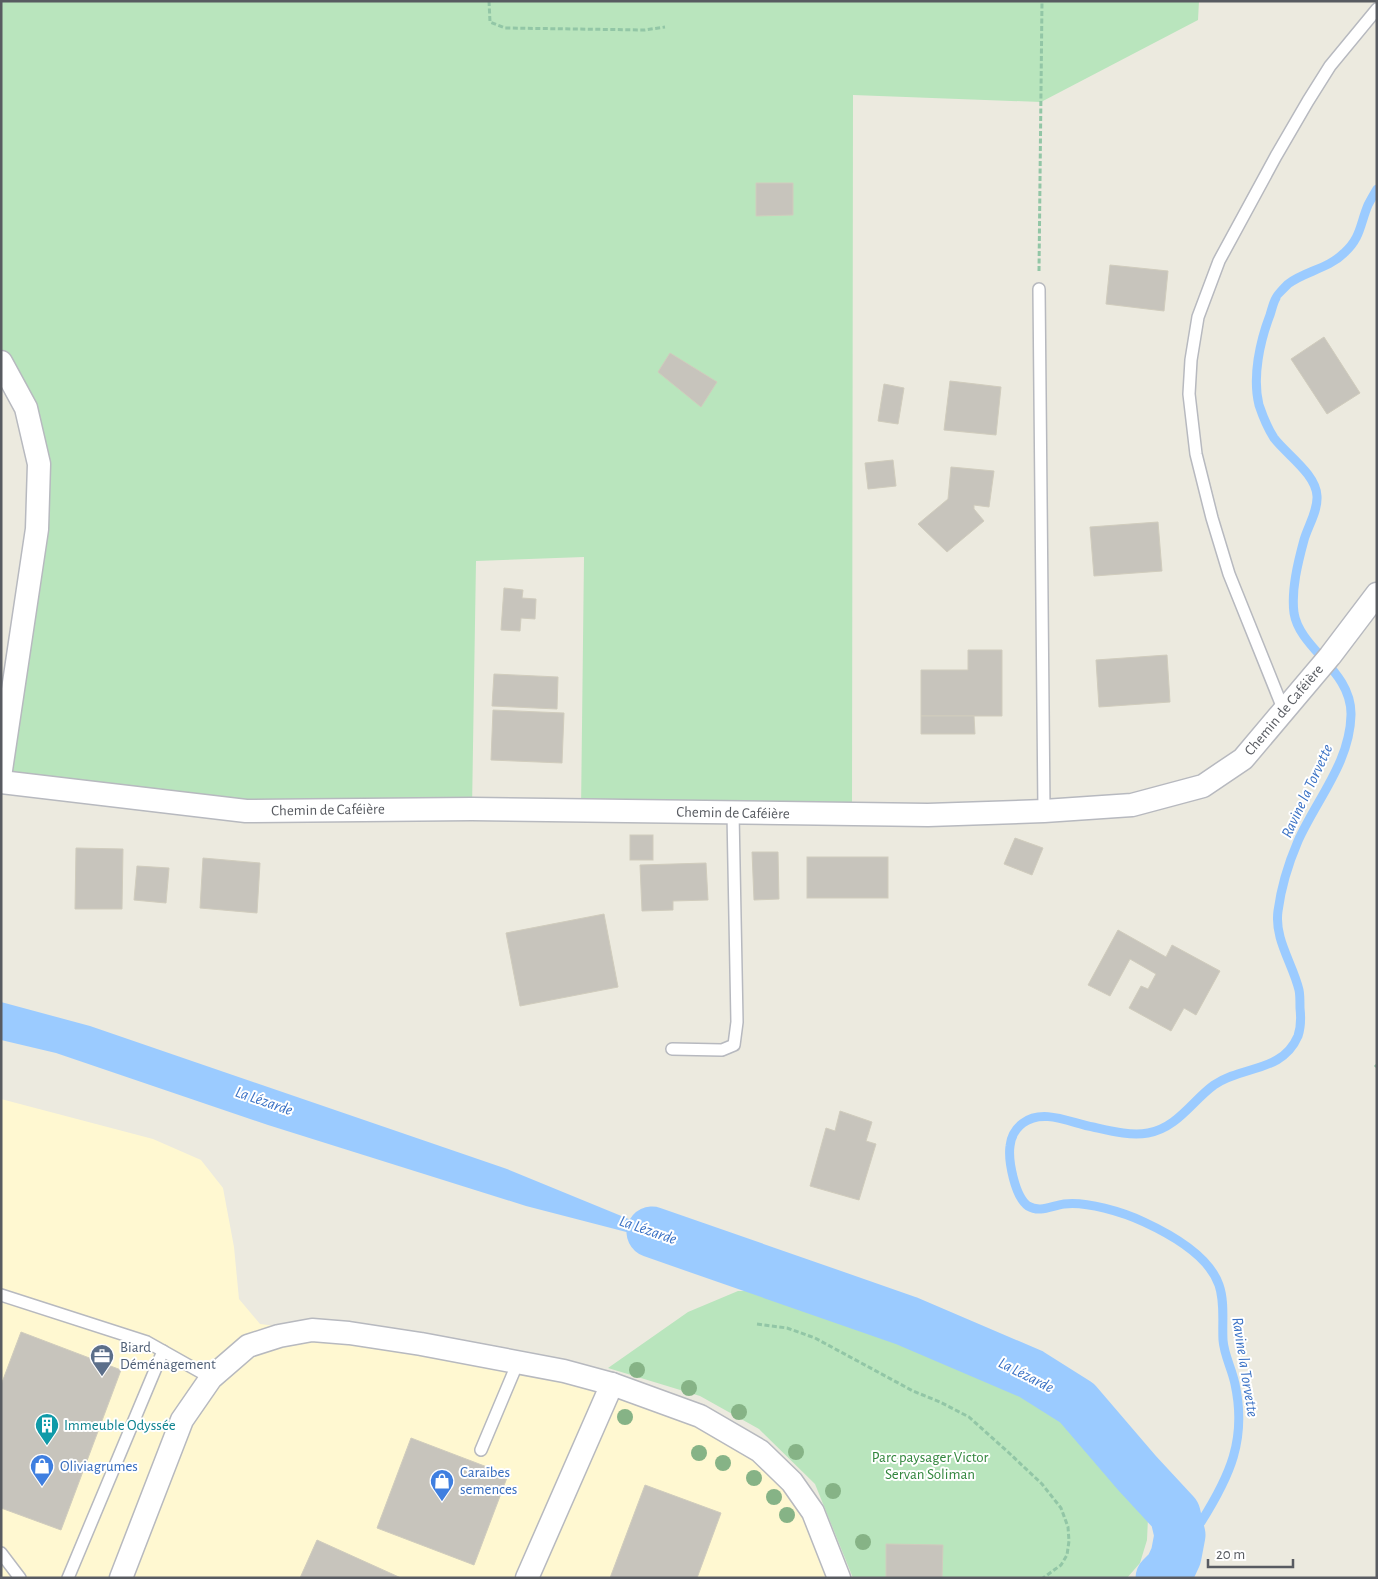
<svg xmlns="http://www.w3.org/2000/svg" width="1378" height="1579" font-family="'Alegreya Sans',sans-serif">
<rect width="100%" height="100%" fill="#eceadf"/>
<path fill="#fff8d1" d="M1 1099 153 1139 201 1160 223 1188 234 1247 239 1299 260 1324 421 1344 700 1416 792 1482 839 1578H1Z"/>
<g fill="#b9e5bd">
<path d="M1 1H1199L1198 20 1041 102 853 95 852 815 581 811 584 557 476 561 472 809 246 811 1 782 39 464 1 362Z"/>
<path d="M738 1291H770L810 1302 896 1331 988 1368 1071 1416 1100 1442 1140 1495 1148 1518 1147 1540 1140 1563 1127 1578H853L815 1484 759 1429 700 1396 608 1368 688 1312Z"/>
</g>
<path fill="#9bcbff" d="M1 1002 90 1026 507 1169 719 1256 526 1206 268 1125 56 1053 1 1040Z"/>
<g fill="none" stroke-linecap="round" stroke-linejoin="round">
<path stroke="#9bcbff" stroke-width="9" d="M1175 1514 1184 1524 1201 1522C1230 1476 1247 1439 1235 1384 1232 1369 1224 1355 1223 1340 1222 1322 1225 1302 1219 1285 1209 1256 1170 1234 1144 1222 1123 1212 1086 1201 1064 1204 1051 1206 1040 1213 1028 1206 1015 1197 1008 1161 1010 1146 1011 1136 1015 1129 1023 1123 1043 1108 1071 1123 1093 1127 1111 1131 1130 1136 1148 1133 1177 1128 1192 1101 1214 1085 1243 1065 1282 1073 1298 1036 1301 1027 1301 1017 1300 1008 1300 1004 1300 994 1299 990 1293 964 1274 939 1278 911 1281 888 1289 862 1298 841 1317 799 1350 762 1351 715 1352 670 1300 650 1294 613 1291 590 1298 562 1304 540 1308 526 1318 511 1317 496 1316 474 1287 455 1274 438 1267 427 1263 417 1259 405 1252 377 1260 341 1270 315 1272 309 1273 303 1276 298 1276 296 1287 285 1288 284 1305 271 1328 269 1344 253 1361 238 1360 224 1368 205 1371 199 1374 194 1377 189"/>
<path stroke="#9bcbff" stroke-width="51" d="M652 1232 907 1321 1031 1374 1077 1403 1137 1473 1175 1514 1180 1535 1176 1556 1170 1569 1161 1578"/>
</g>
<g fill="#c7c4bc" stroke="#d0ccbd">
<path d="M756 183H793V215L756 216Z"/>
<path d="M1110 265 1168 271 1164 311 1106 304Z"/>
<path d="M1324 337 1360 393 1327 414 1291 359Z"/>
<path d="M670 353 717 382 701 407 658 372Z"/>
<path d="M950 381 1001 387 996 435 944 430Z"/>
<path d="M884 384 904 388 898 424 878 421Z"/>
<path d="M893 460 896 486 868 489 865 463Z"/>
<path d="M951 467 994 471 989 507 974 505V509L984 521 947 552 918 524 948 499Z"/>
<path d="M1158 522 1162 571 1094 576 1090 527Z"/>
<path d="M504 588 523 590 522 598 536 599 535 619 521 618 520 631 501 630Z"/>
<path d="M968 650H1002V716H921V670H968Z"/>
<path d="M1167 655 1170 702 1099 707 1096 660Z"/>
<path d="M494 674 558 677 557 709 492 706Z"/>
<path d="M493 710 564 713 562 763 491 760Z"/>
<path d="M921 716H974L975 734H921Z"/>
<rect x="630" y="835" width="23" height="25"/>
<path d="M1015 838 1043 848 1032 875 1004 864Z"/>
<path d="M76 848 123 849 122 909H75Z"/>
<path d="M752 852H778L779 899 754 900Z"/>
<rect x="807" y="857" width="81" height="41"/>
<path d="M203 858 260 863 257 913 200 908Z"/>
<path d="M706 863 708 900 673 901V910L642 911 640 865Z"/>
<path d="M137 866 169 868 166 903 134 900Z"/>
<path d="M604 914 618 987 520 1006 506 933Z"/>
<path d="M1118 930 1166 957 1172 945 1220 971 1196 1015 1184 1008 1171 1031 1129 1008 1141 986 1148 989 1156 974 1130 959 1110 996 1088 985Z"/>
<path d="M840 1111 872 1122 866 1141 876 1144 859 1200 810 1186 826 1128 835 1131Z"/>
<path d="M21 1332 121 1370 61 1530 1 1508V1385Z"/>
<path d="M411 1438 508 1475 474 1565 377 1528Z"/>
<path d="M645 1485 721 1513 697 1578H610Z"/>
<path d="M317 1540 401 1578H300Z"/>
<path d="M886 1544 943 1545 942 1578 886 1577Z"/>
</g>
<g fill="none" stroke-linecap="round" stroke-linejoin="round">
<g stroke="#b7b9bf" stroke-width="14">
<g id="service">
<path d="M1039 289 1044 811"/>
<path d="M1284 711 1229 574 1212 518 1196 454 1189 394 1191 360 1198 317 1219 261 1276 156 1308 101 1330 66 1377 9"/>
<path d="M672 1049 722 1050 734 1045 737 1022 733 813"/>
<path d="M1 1295 147 1342 211 1378"/>
<path d="M481 1450 518 1362"/>
<path d="M1 1553 20 1578"/>
<path d="M68 1578 163 1351"/>
</g>
</g>
<g stroke="#b7b9bf" stroke-width="25">
<g id="minor">
<path d="M1 362 26 408 39 464 37 529 1 770"/>
<path d="M1 782 246 811 472 809 928 815 1044 811 1132 805 1203 786 1243 759 1330 656 1377 594"/>
<path d="M121 1578 182 1420 211 1378 248 1346 279 1336 312 1330 349 1333 421 1344 564 1371 612 1384 700 1416 760 1451 792 1482 813 1512 839 1578"/>
<path d="M527 1578 612 1384"/>
</g>
</g>
<g stroke="#92c6a6" stroke-width="3" stroke-dasharray="5 2.5" stroke-linecap="butt">
<path d="M489 1 490 22 505 28 645 30 665 27"/>
<path d="M1039 271 1042 1"/>
<path d="M1375 1067 1377 1065"/>
<path d="M757 1324 787 1328 815 1338 913 1391 940 1402 969 1417 1008 1452 1042 1484 1061 1508 1068 1527 1069 1541 1067 1555 1061 1565 1043 1578"/>
</g>
<use href="#service" stroke="#fff" stroke-width="11"/>
<use href="#minor" stroke="#fff" stroke-width="22"/>
</g>
<g fill="#86b386">
<circle cx="637" cy="1370" r="8"/>
<circle cx="689" cy="1388" r="8"/>
<circle cx="739" cy="1412" r="8"/>
<circle cx="625" cy="1417" r="8"/>
<circle cx="796" cy="1452" r="8"/>
<circle cx="699" cy="1453" r="8"/>
<circle cx="723" cy="1463" r="8"/>
<circle cx="754" cy="1478" r="8"/>
<circle cx="833" cy="1491" r="8"/>
<circle cx="774" cy="1497" r="8"/>
<circle cx="787" cy="1515" r="8"/>
<circle cx="863" cy="1542" r="8"/>
</g>
<defs>
<g id="office-pin" transform="scale(1.25)"><path d="M0 17L-7.5 6A9.5 9.5 0 1 1 7.5 6Z" fill="#5c6f8a" stroke="#fff"/><path d="M-6-3h4V-5.5h4V-3h4V5H-6ZM-1-4.5V-3h2v-1.5ZM-6 0V1H6V0Z" fill="#fff"/></g>
<g id="building-pin" transform="scale(1.25)"><path d="M0 17L-7.5 6A9.5 9.5 0 1 1 7.5 6Z" fill="#0f9aa8" stroke="#fff"/><path d="M-4-6H4V6H1V3H-1V6H-4ZM-2.5-4.3h1.7v1.8h-1.7ZM.8-4.3h1.7v1.8H.8ZM-2.5-1h1.7V.8h-1.7ZM.8-1h1.7V.8H.8Z" fill="#fff"/></g>
<g id="shop-pin" transform="scale(1.25)"><path d="M0 17L-7.5 6A9.5 9.5 0 1 1 7.5 6Z" fill="#3f7fe0" stroke="#fff"/><path d="M-5-2.5h2.3a2.7 3.5 0 0 1 5.4 0H5L5.5 6h-11ZM-1.5-2.5h3a1.5 2.3 0 0 0-3 0Z" fill="#fff"/></g>
</defs>
<g fill-rule="evenodd">
<use href="#office-pin" x="102" y="1356"/>
<use href="#building-pin" x="47" y="1425"/>
<use href="#shop-pin" x="42" y="1466"/>
<use href="#shop-pin" x="442" y="1481"/>
</g>
<g text-anchor="middle" dominant-baseline="central" stroke-width="4" stroke-linejoin="round" paint-order="stroke">
<g font-size="15" fill="#585b61" stroke="#fff">
<text transform="translate(1284 710) rotate(-50)">Chemin de Caféière</text>
<text transform="translate(328 810) rotate(-1)">Chemin de Caféière</text>
<text transform="translate(733 813) rotate(1)">Chemin de Caféière</text>
</g>
<g font-size="15" fill="#4e5e75" stroke="#fff" text-anchor="start">
<text x="120" y="1347">Biard<tspan x="120" dy="17">Déménagement</tspan></text>
</g>
<g font-size="15" fill="#0d838f" stroke="#fff" text-anchor="start">
<text x="64" y="1425">Immeuble Odyssée</text>
</g>
<g font-size="15" fill="#32863d" stroke="#fff">
<text x="930" y="1457">Parc paysager Victor<tspan x="930" dy="17">Servan Soliman</tspan></text>
</g>
<g font-size="15" fill="#366cbe" stroke="#fff" text-anchor="start">
<text x="60" y="1466">Oliviagrumes</text>
<text x="460" y="1472">Caraïbes<tspan x="460" dy="17">semences</tspan></text>
</g>
<g font-size="16" font-style="italic" fill="#3b72c5" stroke="#fff">
<text transform="translate(1307 791) rotate(-65)">Ravine la Torvette</text>
<text transform="translate(264 1101) rotate(19)">La Lézarde</text>
<text transform="translate(648 1230) rotate(19)">La Lézarde</text>
<text transform="translate(1245 1367) rotate(81)">Ravine la Torvette</text>
<text transform="translate(1026 1375) rotate(27)">La Lézarde</text>
</g>
</g>
<rect width="1378" height="1579" fill="none" stroke="#585b61" stroke-width="5"/>
<path d="M1208 1559v8h85v-8" fill="none" stroke="#585b61" stroke-width="2.5"/>
<text x="1216" y="1559" font-size="15" fill="#585b61" stroke="#ffffff" stroke-width="4" paint-order="stroke">20 m</text>
</svg>
